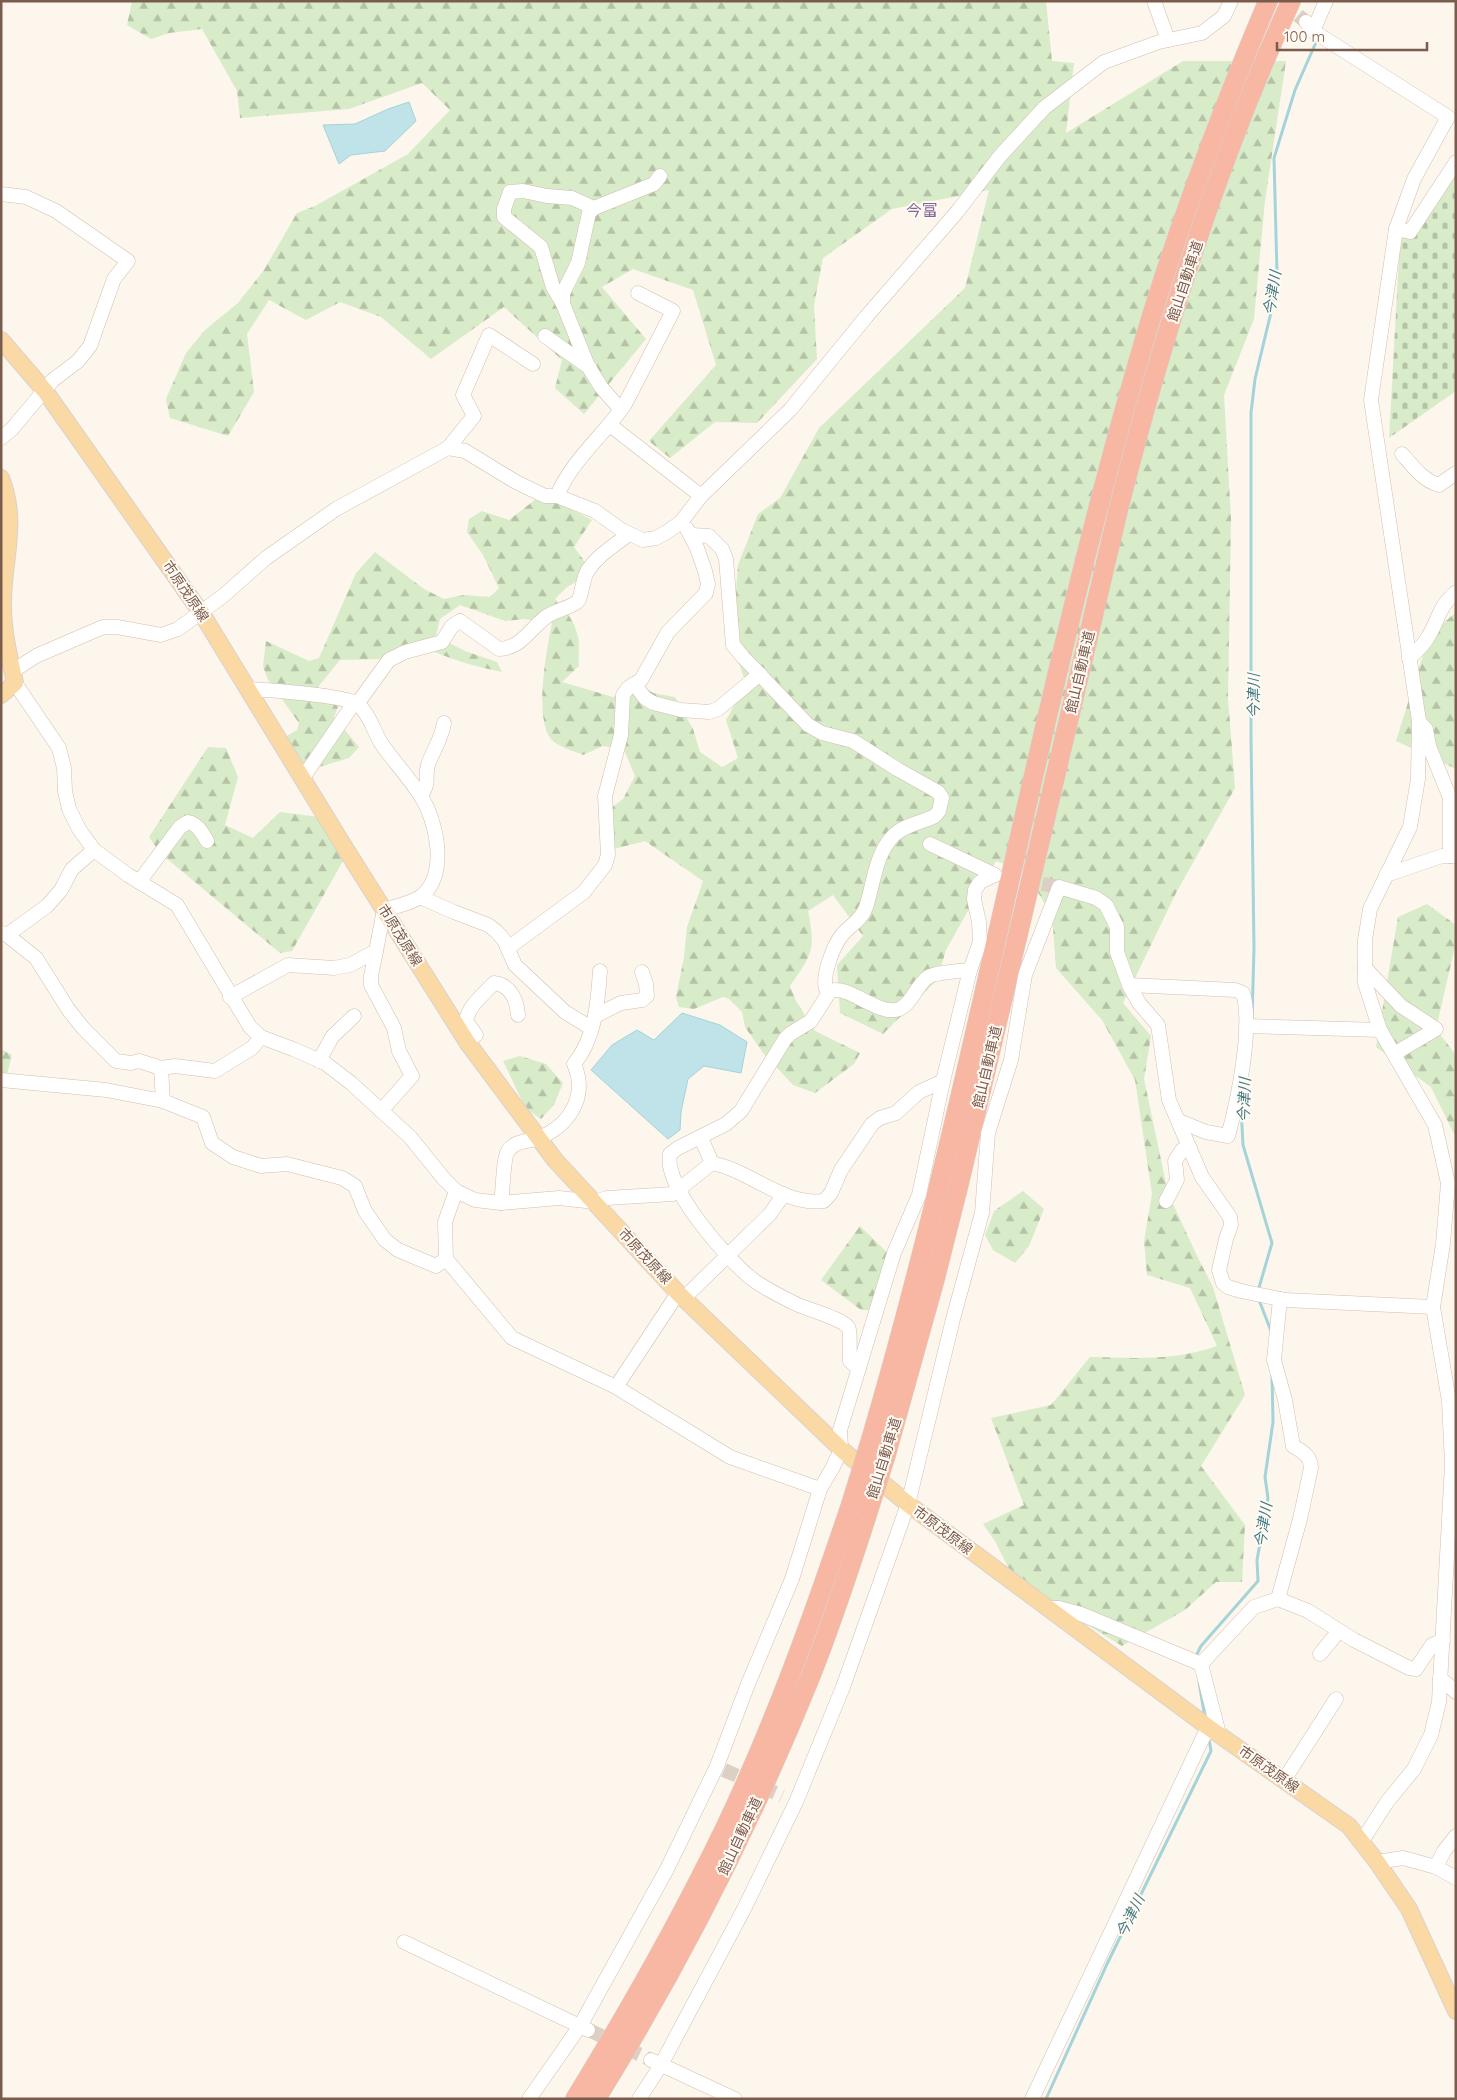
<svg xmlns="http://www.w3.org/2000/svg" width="1457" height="2100" font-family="Quicksand,'Noto Sans JP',sans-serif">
<defs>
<pattern id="forest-firs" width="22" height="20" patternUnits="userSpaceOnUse" patternTransform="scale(1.25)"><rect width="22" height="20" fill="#d8ecc9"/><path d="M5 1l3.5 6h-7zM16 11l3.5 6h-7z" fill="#b4c2a5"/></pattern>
<pattern id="cemetery-stones" width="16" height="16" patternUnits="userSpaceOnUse" patternTransform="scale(1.25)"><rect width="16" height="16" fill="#d8ecc9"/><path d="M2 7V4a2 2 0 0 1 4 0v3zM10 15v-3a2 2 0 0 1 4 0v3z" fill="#b4c2a5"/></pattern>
</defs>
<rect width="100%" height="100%" fill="#fdf6ec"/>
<g fill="url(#forest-firs)">
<path d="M132 1H1046L1052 61 1074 63 1066 133 1183 61H1286L1265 201 1254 319 1224 395 1231 519 1228 698 1235 788 1176 893 1123 1003 1151 1036 1144 1079 1168 1193 1198 1258 1213 1287 1245 1395 1201 1466 1245 1525 1242 1582H1216L1185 1610 1122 1646 1015 1581 995 1541 983 1524 1024 1505 991 1418 1051 1405 1090 1357C1133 1358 1175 1361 1217 1346L1190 1288 1147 1275 1144 1241 1152 1194 1135 1080 1102 1020 1056 968 1052 916 1026 872 996 861 946 950 937 980 883 1034 840 1013 837 965 863 936 833 895 808 911C816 949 812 955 790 986L796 1001 815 1031 860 1053 854 1064 815 1093 793 1085 763 1053 745 1027 742 1012 729 999 723 997 694 1009 679 1007 676 997 684 957 687 927 703 881 645 841 614 849 612 807 623 799 635 776 624 750 603 746 583 755C574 751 562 748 554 742 532 725 547 648 552 623L524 619 505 621 460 605 440 619 436 636 465 651 497 662 502 672C472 666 444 657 416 644L384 659 340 660 318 687 338 707 334 717 359 747 349 758 313 769 301 763 283 738 297 730 299 723 268 680 263 666 266 641 309 661 319 658 356 573 375 552 424 589 444 599 464 595 490 597 499 588 483 555 467 532 469 519 482 511 509 520 536 499 555 501 592 520 574 547 585 562 576 582 567 587 555 599C566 610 575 622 578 637 580 644 578 657 579 666L562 682 613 697 642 685 653 693 675 697 693 729 700 752 722 767 738 758 726 720 746 684 733 645 734 615 738 565 758 514 780 498 819 428 965 288 989 190 892 209 823 258 814 305 817 359 757 423 715 422 670 458 649 441 716 365 693 290 633 269 602 287 646 339 584 414 555 388 562 360 504 307 431 359 381 317 340 302 306 320 269 300 247 334 254 392 228 436 170 418 166 399 186 353 205 330 238 303 264 270 297 213 315 206 408 154 450 110 422 83 349 109 240 118 237 91 202 29 169 33 151 39 127 25Z"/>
<path d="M1456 612V769L1396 741 1429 636Z"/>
<path d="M208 747 226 748 238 777 225 825 253 838 280 812 319 817 352 845 292 951 280 953 160 853 149 837Z"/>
<path d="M1427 904 1456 925V942L1436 1029 1456 1055V1138L1431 1087 1376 1047 1398 917Z"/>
<path d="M1 1049 12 1055 6 1078H1Z"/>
<path d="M520 1056 546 1064 563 1083 554 1105 541 1119 526 1109 503 1061Z"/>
<path d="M1023 1191 1044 1209 1029 1246 1015 1263 993 1250 985 1235 994 1211Z"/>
<path d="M860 1226 897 1262 875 1310H861L821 1280Z"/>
</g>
<path fill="url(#cemetery-stones)" d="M1456 170V391L1389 438 1400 240Z"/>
<g fill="#bfe3e8" stroke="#a5d3da">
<path d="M409 102 416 121 385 151 351 155 339 164 323 125 355 124 388 109Z"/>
<path d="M682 1013 720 1025 747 1042 741 1073 704 1066 688 1079 681 1112 680 1130 668 1139 591 1070 612 1045 637 1030 654 1040Z"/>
</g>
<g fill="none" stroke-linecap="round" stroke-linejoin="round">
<g stroke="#a5d3da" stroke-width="3">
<path d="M1252 1021 1254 948 1251 737V413L1255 379 1273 304 1277 273 1274 158 1295 90 1317 40"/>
<path d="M1241 1107 1243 1145 1272 1243 1258 1291"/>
<path d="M1259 1300 1271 1331"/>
<path d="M1195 1658 1201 1646 1258 1581 1257 1560 1268 1498 1265 1477 1273 1422 1272 1375"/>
<path d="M1199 1682 1205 1718"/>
<path d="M1046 2099 1107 1964 1211 1751 1209 1739"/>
</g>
<g stroke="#dcd0c4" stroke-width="14" stroke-dasharray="14 7" stroke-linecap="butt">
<path d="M1282 2 1306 22"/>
<path d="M1001 876 1059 887"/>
<path d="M724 1770 782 1796"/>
<path d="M589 2030 651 2060"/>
</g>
<g stroke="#d1beb0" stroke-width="15">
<g id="minor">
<path d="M1154 1 1168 40"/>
<path d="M1306 22 1313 31 1448 117 1414 179 1396 229 1371 400 1419 721 1418 779 1410 827 1370 909 1365 940V983L1380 1030 1435 1125 1448 1183 1443 1244 1433 1307 1449 1401 1452 1465 1439 1702 1431 1735 1414 1769 1387 1802 1362 1841"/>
<path d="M1313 31 1326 1"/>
<path d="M1 194 26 197 56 211 128 261 114 279 90 346 78 361 53 380 12 429 1 438"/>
<path d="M1396 229 1410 232 1456 162"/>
<path d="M563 304V293L578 263 589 213 594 208"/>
<path d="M545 336 590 368"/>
<path d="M621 410 601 387 588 366 563 304 553 287 541 247 504 217V209L510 192 523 191 547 196 572 198 594 208 654 184 660 176"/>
<path d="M610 425 701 496"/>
<path d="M448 448 474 416 463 395 489 335 533 364"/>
<path d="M1402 454C1413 466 1422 480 1439 485L1456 473"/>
<path d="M557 496C571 461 604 435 625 404L673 311 638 293"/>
<path d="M692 535 709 536 722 549 726 559 733 645 743 657 808 725 822 733 853 741 897 769 938 792 942 798 939 811 935 816C923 822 904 825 894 835 875 854 874 883 866 907 862 920 850 925 842 935 833 946 822 976 826 989L830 991"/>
<path d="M1409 658C1416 652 1424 645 1428 637 1440 618 1437 609 1456 592"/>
<path d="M13 671 36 656 103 627H117L161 635 178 629 223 596 266 558 336 509 448 448 465 451 516 482 545 496H557L595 511 623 531 643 540 656 538 667 532 681 522 701 496 790 410 866 317 957 212 1000 156 1044 108 1104 62 1159 42 1202 33 1224 16 1231 1"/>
<path d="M15 683 59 748 64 768 65 791 69 809 79 829 94 850 128 875 177 905 250 1027 261 1037 293 1049 325 1063 351 1083 410 1137 444 1179 456 1191 475 1200 501 1203 559 1198 595 1202 607 1198 673 1194 712 1163C751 1171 783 1206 824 1201L831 1193 841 1170 872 1124 880 1118 896 1113 919 1092 943 1081"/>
<path d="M634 684 645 698 653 703 681 710 709 712 718 709 760 674"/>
<path d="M357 704 389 660 405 652 442 642 452 626 460 621 499 649C523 648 531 626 549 615 557 610 569 608 577 602 582 598 582 579 588 570 598 555 615 545 629 534"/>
<path d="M1421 724 1426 729 1429 746 1450 798V856"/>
<path d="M302 779 354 703"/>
<path d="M421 796C431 779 424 780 428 765 433 750 441 741 444 723"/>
<path d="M930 844 995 875"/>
<path d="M1386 875 1442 856H1456"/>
<path d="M139 882 180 827 188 822C198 824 202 833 207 841"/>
<path d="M420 897 454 912 488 925 496 931 504 940 515 965 565 1012 591 1028"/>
<path d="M1 933 7 935 36 958 68 1009 83 1028 116 1061 131 1063 139 1061 161 1068 175 1066 215 1071 252 1048 261 1037"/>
<path d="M7 935 47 906 61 890 72 869 94 850"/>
<path d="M508 948 584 892 605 865 608 855 605 796 621 735 623 695 628 688 641 680 668 632 706 593 708 584 705 571 697 548 687 529"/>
<path d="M376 951 371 976V985L394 1028 399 1051 412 1076 381 1111"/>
<path d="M1365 968 1401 1006 1436 1029 1394 1054"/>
<path d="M1129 985 1235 990 1243 993C1253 1027 1238 1100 1228 1136L1206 1132 1179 1121"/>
<path d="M230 997 288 965 334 968 350 965 376 951 384 910C395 906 410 904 420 897 449 876 437 820 420 795 409 777 393 761 381 743 374 732 369 712 357 704 343 695 268 690 248 689"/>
<path d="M595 1016 621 1003 642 1000 647 996 646 984 642 972"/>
<path d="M1246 1026 1380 1030"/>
<path d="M467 1042 476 1035 466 1021C469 1005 483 995 494 983 511 985 517 1001 518 1015"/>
<path d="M319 1061 332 1037 354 1016"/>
<path d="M161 1068 163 1101"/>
<path d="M1 1080 106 1090 163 1101 203 1117 212 1143 233 1157 261 1166 287 1164 342 1178 355 1186 365 1211 385 1240 398 1250 436 1266 446 1259"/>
<path d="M701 1138 712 1163"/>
<path d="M456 1191 445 1222 446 1259 512 1338 616 1387 730 1457 820 1489"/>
<path d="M1166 1201 1177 1180 1175 1161 1182 1150 1189 1146"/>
<path d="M501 1203C503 1192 503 1158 508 1151 515 1140 528 1142 539 1138 570 1125 588 1096 574 1064 595 1039 598 1002 600 971"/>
<path d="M684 1298 770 1214 784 1194"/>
<path d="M859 1369 850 1361C849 1354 851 1331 848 1327 840 1317 804 1309 792 1302 778 1295 764 1288 752 1279 727 1259 663 1187 670 1154L678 1148 726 1124 741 1111 785 1039 790 1034 811 1021 830 991C847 984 876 1014 896 1010 911 1007 916 985 928 977 936 972 960 971 970 970"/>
<path d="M616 1387 678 1293"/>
<path d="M1278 1599 1300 1519 1311 1468C1311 1456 1303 1452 1293 1446L1285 1400 1274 1360 1280 1299"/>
<path d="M1048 1608H1059L1081 1614 1201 1664"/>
<path d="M1320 1654 1339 1631"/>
<path d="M1440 1678 1456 1692"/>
<path d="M1219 1734 1201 1664 1254 1607 1278 1599 1308 1611 1354 1640 1409 1668 1416 1669 1432 1645 1443 1640"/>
<path d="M1284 1780 1336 1699"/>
<path d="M1377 1862 1403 1858 1436 1867 1456 1878"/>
<path d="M1436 1867 1444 1851 1456 1836"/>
<path d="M404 1942 588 2030"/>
<path d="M651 2060 735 2099"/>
<path d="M529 2099 580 2026 667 1869 717 1766 748 1684 792 1579 820 1489 833 1467 841 1449 840 1430 894 1253 919 1195 943 1081 970 970 980 942 979 922 974 899 975 890 980 882 995 875"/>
<path d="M639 2099 661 2065 745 1907 796 1802 843 1687 908 1504 953 1319 982 1213 988 1133 1011 1060 1025 975 1059 887 1096 898 1106 905 1117 927V952L1129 985 1139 1003 1158 1025 1169 1100 1202 1177 1230 1217 1231 1225 1226 1239 1219 1270 1223 1283 1228 1287 1241 1291 1285 1300 1433 1307"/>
<path d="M1032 2099 1208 1727"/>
</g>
</g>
<g stroke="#dad1cd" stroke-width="18">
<g id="major">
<path d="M1 340 45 391 202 614 340 840 467 1042 555 1160 678 1293 841 1449 908 1504 1208 1727 1349 1826 1377 1862 1409 1909 1456 2011"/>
<path d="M1 478C18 521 4 556 3 600 2 628 9 656 15 683L1 695"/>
</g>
</g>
<g stroke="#dad1cd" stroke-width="20">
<g id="highway">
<path d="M871 1439C980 1069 1040 687 1151 318 1184 210 1224 105 1268 1"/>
<path d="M886 1455 935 1279 959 1184 1118 511C1162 337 1216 164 1291 1"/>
<path d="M575 2099C629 2011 680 1921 725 1828 775 1723 814 1614 851 1504"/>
<path d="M596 2099C679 1965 751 1824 810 1678 831 1625 849 1571 866 1518"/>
</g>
</g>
<use href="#minor" stroke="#fff" stroke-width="14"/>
<use href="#major" stroke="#fbd9a5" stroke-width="16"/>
<use href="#highway" stroke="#f7b7a3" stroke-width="19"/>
<g stroke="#dad1cd" stroke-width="20" stroke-linecap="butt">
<g id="highway-bridge">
<path d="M851 1504 871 1439"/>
<path d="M866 1518 886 1455"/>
</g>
</g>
<use href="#highway-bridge" stroke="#f7b7a3" stroke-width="19"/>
</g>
<g text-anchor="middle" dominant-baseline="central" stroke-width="4" stroke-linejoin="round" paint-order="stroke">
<g font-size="14" fill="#7a5c4d" stroke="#fffaf3">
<text transform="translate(1185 281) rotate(-72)">館山自動車道</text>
<text transform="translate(186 591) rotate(56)">市原茂原線</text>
<text transform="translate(1080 672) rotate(-77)">館山自動車道</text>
<text transform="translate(400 935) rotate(58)">市原茂原線</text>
<text transform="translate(987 1067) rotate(-77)">館山自動車道</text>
<text transform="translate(645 1256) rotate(47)">市原茂原線</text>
<text transform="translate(884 1458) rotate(-73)">館山自動車道</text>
<text transform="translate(943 1530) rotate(37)">市原茂原線</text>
<text transform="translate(1269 1769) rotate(35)">市原茂原線</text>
<text transform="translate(740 1836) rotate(-65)">館山自動車道</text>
</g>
<g font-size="15" font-style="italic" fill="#437c86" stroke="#fffaf3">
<text transform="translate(1272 293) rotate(-81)">今津川</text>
<text transform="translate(1253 696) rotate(-90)">今津川</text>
<text transform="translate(1244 1100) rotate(-88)">今津川</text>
<text transform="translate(1263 1525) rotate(-81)">今津川</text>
<text transform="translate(1130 1916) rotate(-64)">今津川</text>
</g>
<g font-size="16" fill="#846695" stroke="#fffaf3">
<text x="922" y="210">今富</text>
</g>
</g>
<rect width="1457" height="2100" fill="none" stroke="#7a5c4d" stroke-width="5"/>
<path d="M1277 42v8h150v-8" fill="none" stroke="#7a5c4d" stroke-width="2.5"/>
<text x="1284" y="42" font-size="15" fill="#7a5c4d" stroke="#fffaf3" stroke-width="4" paint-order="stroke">100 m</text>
</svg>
